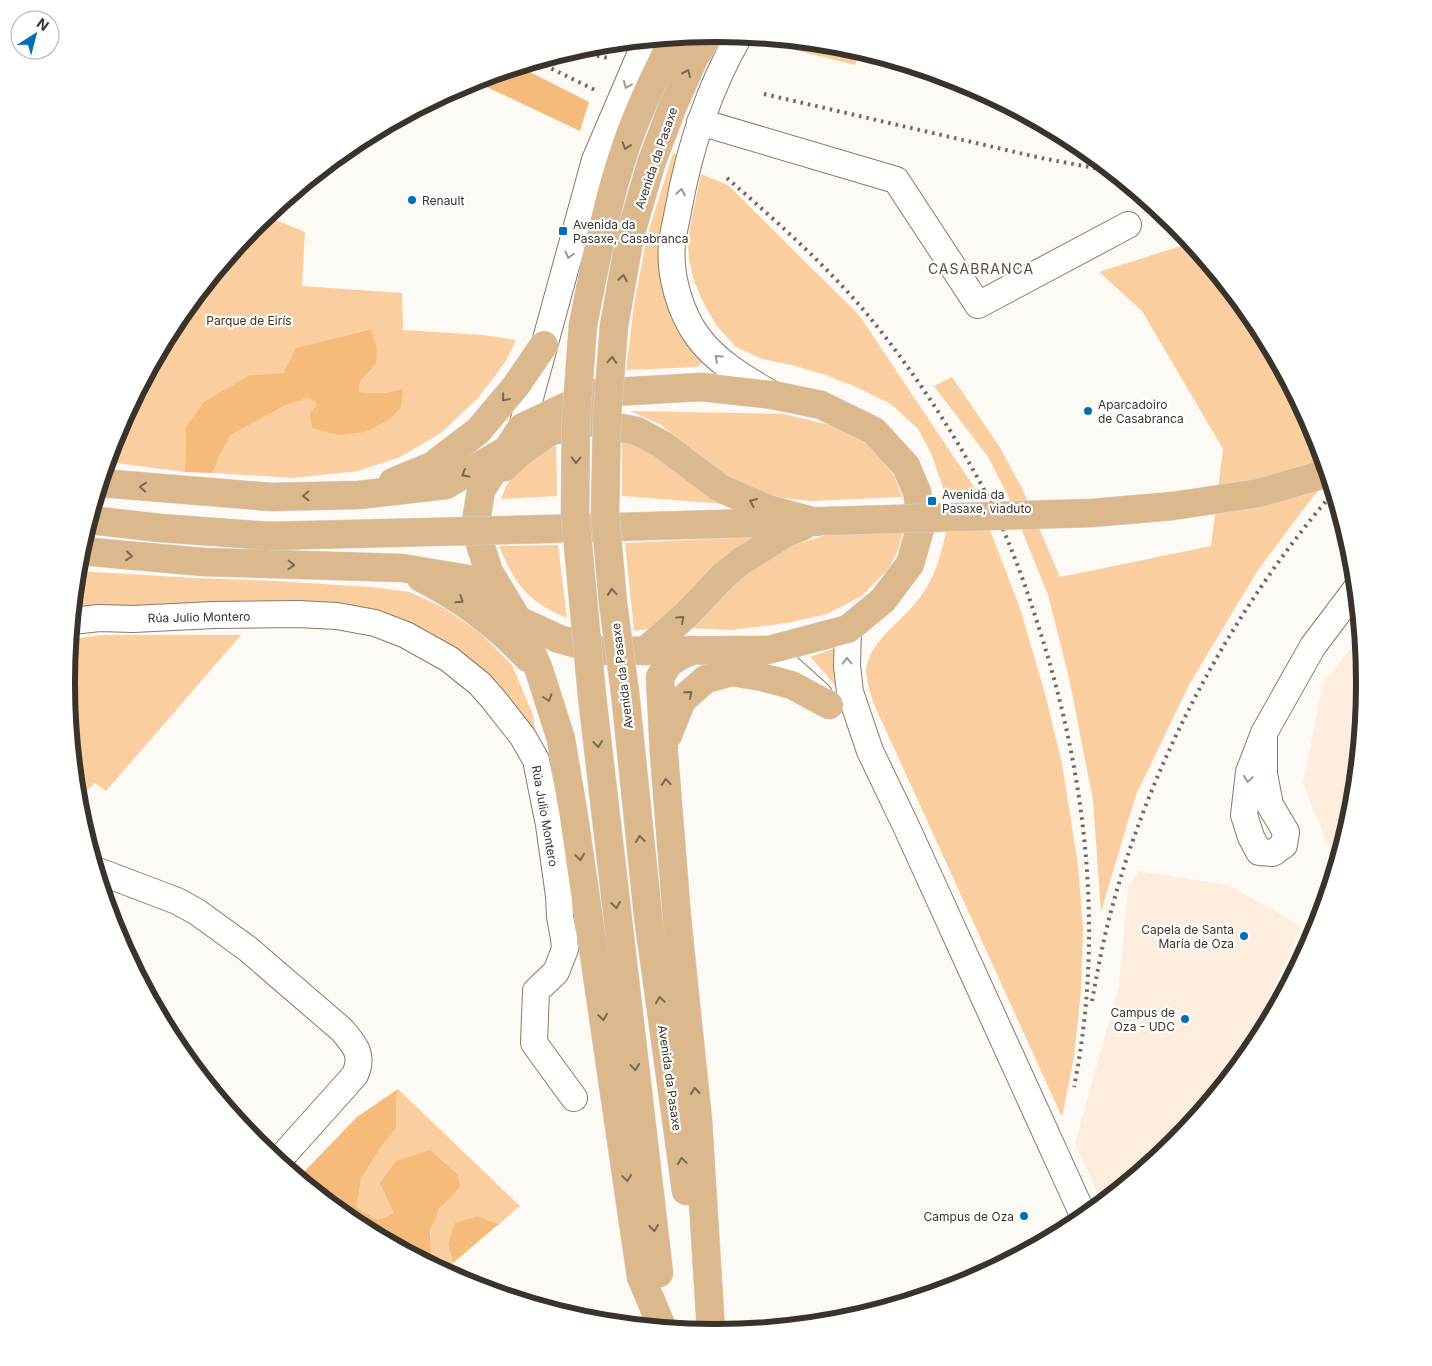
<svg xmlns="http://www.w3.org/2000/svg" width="1432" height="1366" font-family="Inter,sans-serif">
<rect width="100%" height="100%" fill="#fdf9f5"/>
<g fill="#fdedde">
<path d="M1361 635 1365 683 1353 810 1338 860 1334 859 1303 783 1323 684Z"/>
<path d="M1139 871 1228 885 1301 926 1245 1053 1246 1056 1175 1142 1102 1202 1075 1144 1119 985 1128 886Z"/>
</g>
<g fill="#face9f">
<path d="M759 38 843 46 859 51 855 65 758 41Z"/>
<path d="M673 153 680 156 665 227 705 359 698 367 626 370 634 305 647 236Z"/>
<path d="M701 174 728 185 859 315 976 490 945 493 931 453 918 429 891 404 856 387 823 374 792 365 762 359 736 347 716 325 703 302 694 281 689 260 688 241 692 216Z"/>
<path d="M266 216 305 232 302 286 402 293 403 330 483 335 516 340 506 361 478 398 441 433 400 457 358 471 294 478 213 473 218 459 231 435 284 406 308 398 317 404 310 413 403 389 383 393 359 392 360 382 376 364 370 329 297 348 283 373 250 375 186 427 185 472 108 462 116 434 176 322 257 224Z"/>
<path d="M1190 243 1256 323 1316 435 1329 479 1312 498 1258 570 1190 683 1136 795 1101 912 1093 800 1069 678 1048 595 1008 496 988 457 934 386 952 377 999 446 1022 488 1060 577 1211 546 1223 449 1142 311 1099 272Z"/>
<path d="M630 411 784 414 838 427 873 448 894 476 902 497 810 501 783 498 757 491 727 476 661 425Z"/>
<path d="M622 434 737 505 622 496Z"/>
<path d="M556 438 557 496 501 499 506 486 514 476Z"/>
<path d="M990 530 1020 608 1046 697 1062 764 1078 865 1083 929 1081 991 1074 1057 1062 1117 873 702C870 690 863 674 868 661 876 636 906 618 921 596 935 577 941 555 946 532Z"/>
<path d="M903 531 898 550 889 568 862 596 827 614 787 623 732 630 688 628 732 579 790 546 830 534Z"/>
<path d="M756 537 650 629 634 631 625 543Z"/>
<path d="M558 545 567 618C527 602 515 584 499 546Z"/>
<path d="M78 571 196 578 275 581 371 587 410 592 442 607 479 632 512 665 533 715 537 745 388 616 74 611Z"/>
<path d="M102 635H241L106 791 95 783 78 799 67 683 71 639Z"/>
<path d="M838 647 837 688 822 670 810 657Z"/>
<path d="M398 1089 520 1206 499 1224 478 1216 448 1244 453 1263 445 1271C423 1259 429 1229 438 1211 443 1202 453 1194 460 1187L394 1213 378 1220 357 1209 361 1179 379 1150 396 1128V1102Z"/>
</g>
<g fill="#f4bb7b">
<path d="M520 67 589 102 580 131 474 81Z"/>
<path d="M371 329 377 348 376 364 360 382 359 392 383 393 403 389 401 407 390 419 365 432 338 435 312 428 310 413 317 404 308 398 284 406 231 435 218 459 213 473 185 472 186 427 204 402 250 375 283 373 296 348Z"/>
<path d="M398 1089 396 1102V1128L379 1150 361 1179 357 1208 378 1220 394 1213 380 1183 396 1161 430 1150 458 1175 460 1187 439 1209 430 1231 431 1255 442 1269 355 1223 299 1177 357 1117Z"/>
<path d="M478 1216 499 1224 453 1263 448 1244 455 1223Z"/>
</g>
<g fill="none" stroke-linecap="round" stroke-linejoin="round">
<g stroke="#8a7967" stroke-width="28">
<g id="street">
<path d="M739 36C708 90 689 150 678 211 676 222 673 233 672 244 669 274 680 313 698 337 717 363 746 379 773 395"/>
<path d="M700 122 896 180 978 305 1128 225"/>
<path d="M522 427 595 160 646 41"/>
<path d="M73 621 99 618 133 619 214 615 298 614 337 616 375 623 406 635 449 659 480 684 494 700 523 737 536 760 549 825 559 896 560 917 564 938 565 949 556 972 536 991 534 1043 574 1098"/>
<path d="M848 629 847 666 850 692 870 751 906 826 1084 1217"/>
<path d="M769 650 819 695"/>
<path d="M1264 733V774L1270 805 1286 832 1284 845 1273 853 1259 852 1251 837 1244 815 1249 772 1264 733 1313 646 1356 589"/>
<path d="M98 871 177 901 197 912 248 949 342 1030C355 1045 364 1055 355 1075L279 1160"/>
</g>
</g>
<g stroke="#d8d6d5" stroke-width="29">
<g id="primary">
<path d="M583 325C595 265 606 204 626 146 639 108 656 73 674 38"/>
<path d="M614 326 630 236 651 164 672 108 694 58 709 34"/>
<path d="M505 467 517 455 549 432 591 422 637 431 663 445 720 488 768 509 816 522"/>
<path d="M393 482 432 466 478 431 516 386 544 345"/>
<path d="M101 483 271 497 359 495 446 485 503 452"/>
<path d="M90 520 160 528 269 536"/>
<path d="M547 529 861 520"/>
<path d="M81 551 203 562 402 568 474 580 502 596"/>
<path d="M421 578C461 598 497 625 528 658"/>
<path d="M518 620 559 639 603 651 769 650 848 629 883 600 910 564 922 522 917 492 906 466 874 431 821 405 773 395 701 387 596 393 522 427 481 490 475 528 489 572 518 620 539 670 561 739 574 817 641 1277 662 1327"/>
<path d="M693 650 680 656 669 663 660 677 664 754 677 918 698 1120 711 1332"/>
<path d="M645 651 687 614 723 576 740 562 786 533 803 526"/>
<path d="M625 692 648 916 686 1191"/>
<path d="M592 696 659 1273"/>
<path d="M668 735 682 700 706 679 732 672 762 677 792 685 829 705"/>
</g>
</g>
<use href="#street" stroke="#fff" stroke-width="26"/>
<use href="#primary" stroke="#dcb88d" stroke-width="28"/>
<g stroke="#6f6962" stroke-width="4" stroke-dasharray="2.5 5" stroke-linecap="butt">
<path d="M575 51 608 58"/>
<path d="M538 62 595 90"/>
<path d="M764 94 1041 158 1111 171"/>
<path d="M727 178C776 221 825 264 867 314 908 364 945 419 976 475 1002 521 1021 571 1037 622 1086 771 1105 932 1074 1087"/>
<path d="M1092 1001C1097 974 1102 946 1109 919 1148 767 1230 612 1333 493"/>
</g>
<g stroke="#d8d6d5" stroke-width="29" stroke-linecap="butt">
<g id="primary-bridge">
<path d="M583 325 576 419 575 513 592 696"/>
<path d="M614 326 607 417 605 512 613 603 625 692"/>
<path d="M861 520 1092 513 1173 506 1259 493 1328 473"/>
<path d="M269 536 547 529"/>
</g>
</g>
<use href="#primary-bridge" stroke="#dcb88d" stroke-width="28"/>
</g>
<defs><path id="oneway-chevron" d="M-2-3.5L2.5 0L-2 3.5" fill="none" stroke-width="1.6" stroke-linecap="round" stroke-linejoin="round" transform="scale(1.25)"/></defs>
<g stroke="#7b6852">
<use href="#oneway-chevron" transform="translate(687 73) rotate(-66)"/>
<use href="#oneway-chevron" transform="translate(626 146) rotate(109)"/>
<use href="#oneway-chevron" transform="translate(623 278) rotate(-80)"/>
<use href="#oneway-chevron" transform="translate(612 360) rotate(-86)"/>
<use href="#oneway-chevron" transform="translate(505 398) rotate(130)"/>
<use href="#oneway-chevron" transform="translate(576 460) rotate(91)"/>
<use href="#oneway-chevron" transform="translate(465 474) rotate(150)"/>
<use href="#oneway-chevron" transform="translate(143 487) rotate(-175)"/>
<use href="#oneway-chevron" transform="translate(306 496) rotate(179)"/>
<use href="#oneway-chevron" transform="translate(753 502) rotate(-156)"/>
<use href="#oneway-chevron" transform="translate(129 556) rotate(5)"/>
<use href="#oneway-chevron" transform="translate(291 565) rotate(2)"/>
<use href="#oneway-chevron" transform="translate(612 592) rotate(-95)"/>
<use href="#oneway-chevron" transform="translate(460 600) rotate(34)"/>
<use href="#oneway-chevron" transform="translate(681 619) rotate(-42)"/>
<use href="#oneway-chevron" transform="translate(689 694) rotate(-40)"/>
<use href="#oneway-chevron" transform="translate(548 698) rotate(72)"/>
<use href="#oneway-chevron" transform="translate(598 744) rotate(83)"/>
<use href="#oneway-chevron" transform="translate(666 782) rotate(-95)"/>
<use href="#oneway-chevron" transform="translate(640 839) rotate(-96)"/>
<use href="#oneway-chevron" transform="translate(580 857) rotate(82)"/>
<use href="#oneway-chevron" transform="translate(616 905) rotate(83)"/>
<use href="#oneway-chevron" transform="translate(660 1000) rotate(-98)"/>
<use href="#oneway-chevron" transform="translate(603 1017) rotate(82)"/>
<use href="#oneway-chevron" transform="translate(635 1067) rotate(83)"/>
<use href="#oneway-chevron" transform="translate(695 1091) rotate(-96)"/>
<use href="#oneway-chevron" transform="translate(682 1161) rotate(-98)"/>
<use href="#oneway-chevron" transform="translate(627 1178) rotate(82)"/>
<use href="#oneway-chevron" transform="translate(654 1228) rotate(83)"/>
</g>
<g stroke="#9c9995">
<use href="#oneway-chevron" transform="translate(627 85) rotate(113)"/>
<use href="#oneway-chevron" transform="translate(681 192) rotate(-80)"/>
<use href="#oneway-chevron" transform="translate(569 255) rotate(105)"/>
<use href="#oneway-chevron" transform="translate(718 358) rotate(-138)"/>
<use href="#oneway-chevron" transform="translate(847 661) rotate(-91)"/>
<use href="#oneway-chevron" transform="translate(1248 779) rotate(98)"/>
</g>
<g fill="#006eb9" stroke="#fff" stroke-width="2">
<circle cx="412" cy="200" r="5"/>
<rect x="558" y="226" width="10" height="10" rx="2.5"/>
<circle cx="1088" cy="411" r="5"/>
<rect x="927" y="496" width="10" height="10" rx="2.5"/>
<circle cx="1244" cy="936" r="5"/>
<circle cx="1185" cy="1019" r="5"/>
<circle cx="1024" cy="1216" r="5"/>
</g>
<g text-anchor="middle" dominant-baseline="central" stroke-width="4.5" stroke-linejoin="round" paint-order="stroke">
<g font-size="12" fill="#3a332b" stroke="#fff">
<text transform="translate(656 158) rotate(-71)">Avenida da Pasaxe</text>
<text transform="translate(199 617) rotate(-1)">Rúa Julio Montero</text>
<text transform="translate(622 676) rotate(-97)">Avenida da Pasaxe</text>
<text transform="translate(545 816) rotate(80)">Rúa Julio Montero</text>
<text transform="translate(670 1078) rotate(82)">Avenida da Pasaxe</text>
</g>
<g font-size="12" fill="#3a332b" stroke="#fff" text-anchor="start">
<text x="422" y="200">Renault</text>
<text x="573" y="224">Avenida da<tspan x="573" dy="14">Pasaxe, Casabranca</tspan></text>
<text x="1098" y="404">Aparcadoiro<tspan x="1098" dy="14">de Casabranca</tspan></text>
<text x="942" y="494">Avenida da<tspan x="942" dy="14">Pasaxe, viaduto</tspan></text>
<text x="1234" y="929" text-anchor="end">Capela de Santa<tspan x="1234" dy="14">María de Oza</tspan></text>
<text x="1175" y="1012" text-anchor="end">Campus de<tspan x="1175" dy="14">Oza - UDC</tspan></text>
<text x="1014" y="1216" text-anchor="end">Campus de Oza</text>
</g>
<g font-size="12" fill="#442c10" stroke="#fff">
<text x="249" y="320">Parque de Eirís</text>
</g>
<g font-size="14" letter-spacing="1" fill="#5b4b3a" stroke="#fff">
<text x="981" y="268">CASABRANCA</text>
</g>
</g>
<path d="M0 0H1432V1366H0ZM715 42H716A640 640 0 0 1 1356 682V684A640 640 0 0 1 716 1324H715A640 640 0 0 1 75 684V682A640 640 0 0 1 715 42Z" fill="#fff" fill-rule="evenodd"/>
<path fill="none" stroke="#3a332b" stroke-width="6" d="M715 42H716A640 640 0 0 1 1356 682V684A640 640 0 0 1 716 1324H715A640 640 0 0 1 75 684V682A640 640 0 0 1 715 42Z"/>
<g transform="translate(35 35) rotate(36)"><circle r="24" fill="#ffffff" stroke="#b0adaa"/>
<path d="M0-4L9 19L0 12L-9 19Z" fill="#006eb9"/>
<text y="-8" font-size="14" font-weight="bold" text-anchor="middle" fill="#3a332b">N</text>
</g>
</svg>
